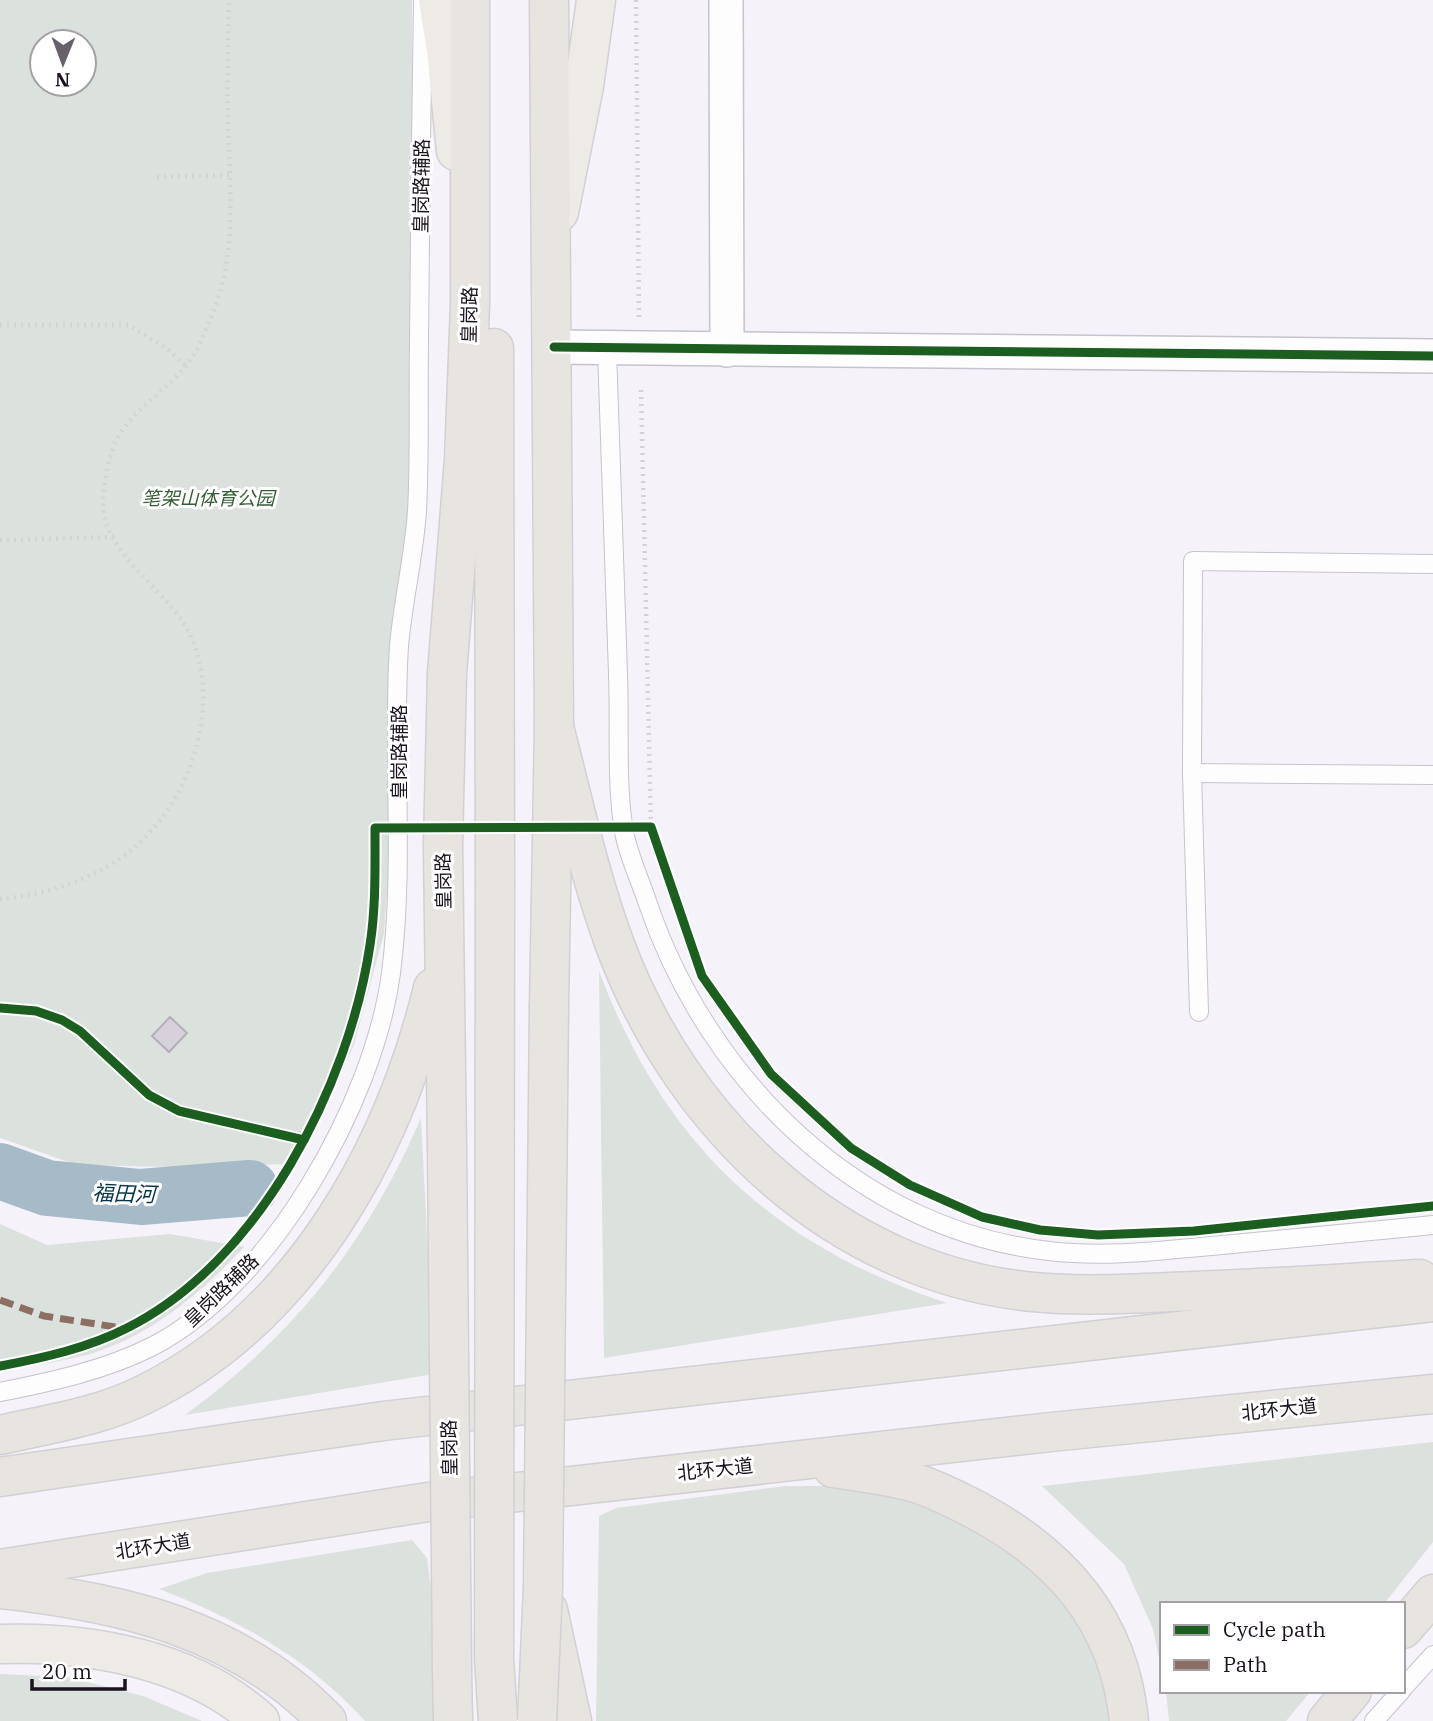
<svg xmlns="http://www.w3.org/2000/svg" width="1433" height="1721" font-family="'IBM Plex Serif','Noto Sans SC',serif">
<rect width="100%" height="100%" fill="#f6f2f9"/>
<g fill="#dbe1dc" fill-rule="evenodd">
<path d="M0 0H412V343L418 480 384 933 354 1045 312 1139 293 1164 171 1167 77 1165 0 1138ZM42 42H84V84H42Z"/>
<path d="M599 971C664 1144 772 1245 947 1303L604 1358Z"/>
<path d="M421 1118 434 1374 185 1415C296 1333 366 1244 421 1118Z"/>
<path d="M0 1224 47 1245 170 1234 244 1247C202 1292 151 1336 90 1354 61 1362 30 1366 0 1371Z"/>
<path d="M1433 1442V1542L1384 1604H1162V1673L1153 1629 1124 1564 1042 1486Z"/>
<path d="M785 1486H828L912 1499 991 1529 1063 1595 1094 1652 1104 1684 1109 1721H596L599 1516 616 1508Z"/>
<path d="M412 1540 427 1558 433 1603 437 1721H365C308 1658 237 1619 159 1589L207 1573Z"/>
<path d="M0 1674 67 1677 143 1696 202 1721H0Z"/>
<path d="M1166 1691H1311L1286 1721H1169Z"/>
</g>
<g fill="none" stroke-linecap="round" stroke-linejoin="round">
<path stroke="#a6bac8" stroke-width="56" d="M0 1171 47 1188 141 1197 250 1188"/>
</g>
<path fill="#d6d1da" stroke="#b4afb8" stroke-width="2" d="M170 1017 187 1033 169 1052 152 1036Z"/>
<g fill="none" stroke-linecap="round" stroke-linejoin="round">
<g stroke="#c7c2cb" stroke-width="20">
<g id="service">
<path d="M607 350C611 458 615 566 618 674 620 724 616 776 623 825 626 851 640 879 648 904 708 1080 859 1230 1049 1251 1107 1258 1165 1250 1222 1245 1293 1238 1363 1232 1433 1225"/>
<path d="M1192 773 1433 775"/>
<path d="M1199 1012 1192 773 1193 561 1433 564"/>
<path d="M0 1392C51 1382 106 1370 153 1346 271 1285 374 1102 391 973 405 864 392 755 399 646 403 601 414 556 417 511 420 456 418 399 419 344 420 229 421 115 423 0"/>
<path d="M1403 1688 1433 1655"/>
<path d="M1374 1721 1401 1691"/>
</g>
</g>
<g stroke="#c7c2cb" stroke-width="36">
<g id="minor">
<path d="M726 0 727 350"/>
<path d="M554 347 1433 356"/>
</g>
</g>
<g stroke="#d2d0d4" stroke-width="41">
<g id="primary">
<path d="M438 0 446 50 456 151"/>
<path d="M559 212 584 86 596 0"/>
<path d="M0 1644C89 1641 192 1659 260 1721"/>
</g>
</g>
<g stroke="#d2d0d4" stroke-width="41">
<g id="trunk">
<path d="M494 348 495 881"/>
<path d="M554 727C573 800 589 875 615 945 682 1125 837 1273 1033 1292 1086 1297 1141 1293 1194 1291 1270 1288 1345 1283 1420 1279"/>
<path d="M549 1006 554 727 549 0"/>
<path d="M447 1147 443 845 447 673 464 460 470 304V0"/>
<path d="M0 1435C48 1424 99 1417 143 1395 300 1319 393 1152 433 988"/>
<path d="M833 1468C859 1472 886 1475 912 1482 934 1488 956 1500 976 1510 1062 1556 1119 1621 1129 1721"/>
<path d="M0 1477 383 1421 1433 1302"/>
<path d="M0 1569 428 1502 1051 1432 1433 1394"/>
<path d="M0 1589C122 1602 239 1629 327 1721"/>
<path d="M548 1610 572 1721"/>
<path d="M1403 1629 1433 1594"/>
<path d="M452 1670 453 1721"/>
<path d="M1327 1721 1352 1691"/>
</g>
</g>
<g stroke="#d4d3d4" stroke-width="4.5" stroke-dasharray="2 5" stroke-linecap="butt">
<path d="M636 0 639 318"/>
<path d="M157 177 230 175"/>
<path d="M0 325H128L166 348 185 365"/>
<path d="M641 390 651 827"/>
<path d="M0 540 114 537"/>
<path d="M0 899C47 895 99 878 135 847 191 799 221 708 192 639 171 587 93 554 104 489 107 470 110 448 121 432 143 399 184 381 200 343 211 319 222 293 226 266 234 218 229 168 228 120 227 80 228 40 229 0"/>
<path d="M128 1328C202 1285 255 1223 298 1150"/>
</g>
<use href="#service" stroke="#fefdfe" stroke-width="18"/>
<use href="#minor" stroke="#fefdfe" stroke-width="33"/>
<use href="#primary" stroke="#eeebe7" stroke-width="38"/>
<use href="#trunk" stroke="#e8e5e0" stroke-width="38"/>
<g stroke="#d2d0d4" stroke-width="41" stroke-linecap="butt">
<g id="trunk-bridge">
<path d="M495 881 494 1658 498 1721"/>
<path d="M447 1147 452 1670"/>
<path d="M537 1721 543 1587 549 1006"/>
</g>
</g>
<use href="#trunk-bridge" stroke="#e8e5e0" stroke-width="38"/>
<path stroke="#8d6e63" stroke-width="7" stroke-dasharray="14 7" stroke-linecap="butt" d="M0 1300 44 1316 122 1328"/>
<g stroke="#fff" stroke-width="13">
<g id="cycleway">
<path d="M554 347 1433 356"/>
<path d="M0 1008 36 1011 62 1020 80 1031 149 1095 179 1111 304 1140"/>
<path d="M0 1366C43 1358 88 1348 127 1328 259 1262 349 1086 370 945 376 907 375 866 375 828L651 827 702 976 771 1074 851 1148 910 1185 982 1217 1040 1230 1098 1235 1194 1231 1433 1206"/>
</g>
</g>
<use href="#cycleway" stroke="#1b5e20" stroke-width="9"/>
</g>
<g text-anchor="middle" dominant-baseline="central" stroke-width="6" stroke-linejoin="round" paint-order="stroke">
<g font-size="19" fill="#1a131e" stroke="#fff">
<text transform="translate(421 186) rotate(-89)">皇岗路辅路</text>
<text transform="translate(469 315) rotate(-89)">皇岗路</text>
<text transform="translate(399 752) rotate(-90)">皇岗路辅路</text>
<text transform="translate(443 881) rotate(-91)">皇岗路</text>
<text transform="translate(221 1290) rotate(-44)">皇岗路辅路</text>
<text transform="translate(1279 1409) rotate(-6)">北环大道</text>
<text transform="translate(449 1448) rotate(-91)">皇岗路</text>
<text transform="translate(715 1469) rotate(-6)">北环大道</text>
<text transform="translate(153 1546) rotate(-9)">北环大道</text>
</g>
<g font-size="19" font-style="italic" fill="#365c38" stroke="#fff">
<text x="208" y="498">笔架山体育公园</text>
</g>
<g font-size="21" font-style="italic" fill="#063548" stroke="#fff">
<text transform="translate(124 1193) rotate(2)">福田河</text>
</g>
</g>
<rect x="1160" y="1602" width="245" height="91" fill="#ffffff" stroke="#a3a1a5" stroke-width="2"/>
<rect x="1174" y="1625" width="35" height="10" fill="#1b5e20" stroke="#a3a1a5" stroke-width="2"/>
<text x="1223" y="1637" font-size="21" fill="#1a131e">Cycle path</text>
<rect x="1174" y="1660" width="35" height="10" fill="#8d6e63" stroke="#a3a1a5" stroke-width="2"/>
<text x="1223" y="1672" font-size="21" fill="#1a131e">Path</text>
<g transform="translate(63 63) rotate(181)"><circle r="33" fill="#ffffff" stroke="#a3a1a5" stroke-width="2"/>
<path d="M0-5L12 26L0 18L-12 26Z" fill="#67616b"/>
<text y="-10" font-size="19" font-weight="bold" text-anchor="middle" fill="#1a131e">N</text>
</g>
<path d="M32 1679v10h93v-10" fill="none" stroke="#1a131e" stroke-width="3.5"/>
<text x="42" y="1679" font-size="21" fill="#1a131e" stroke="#ffffff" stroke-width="5" paint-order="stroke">20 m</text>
</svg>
